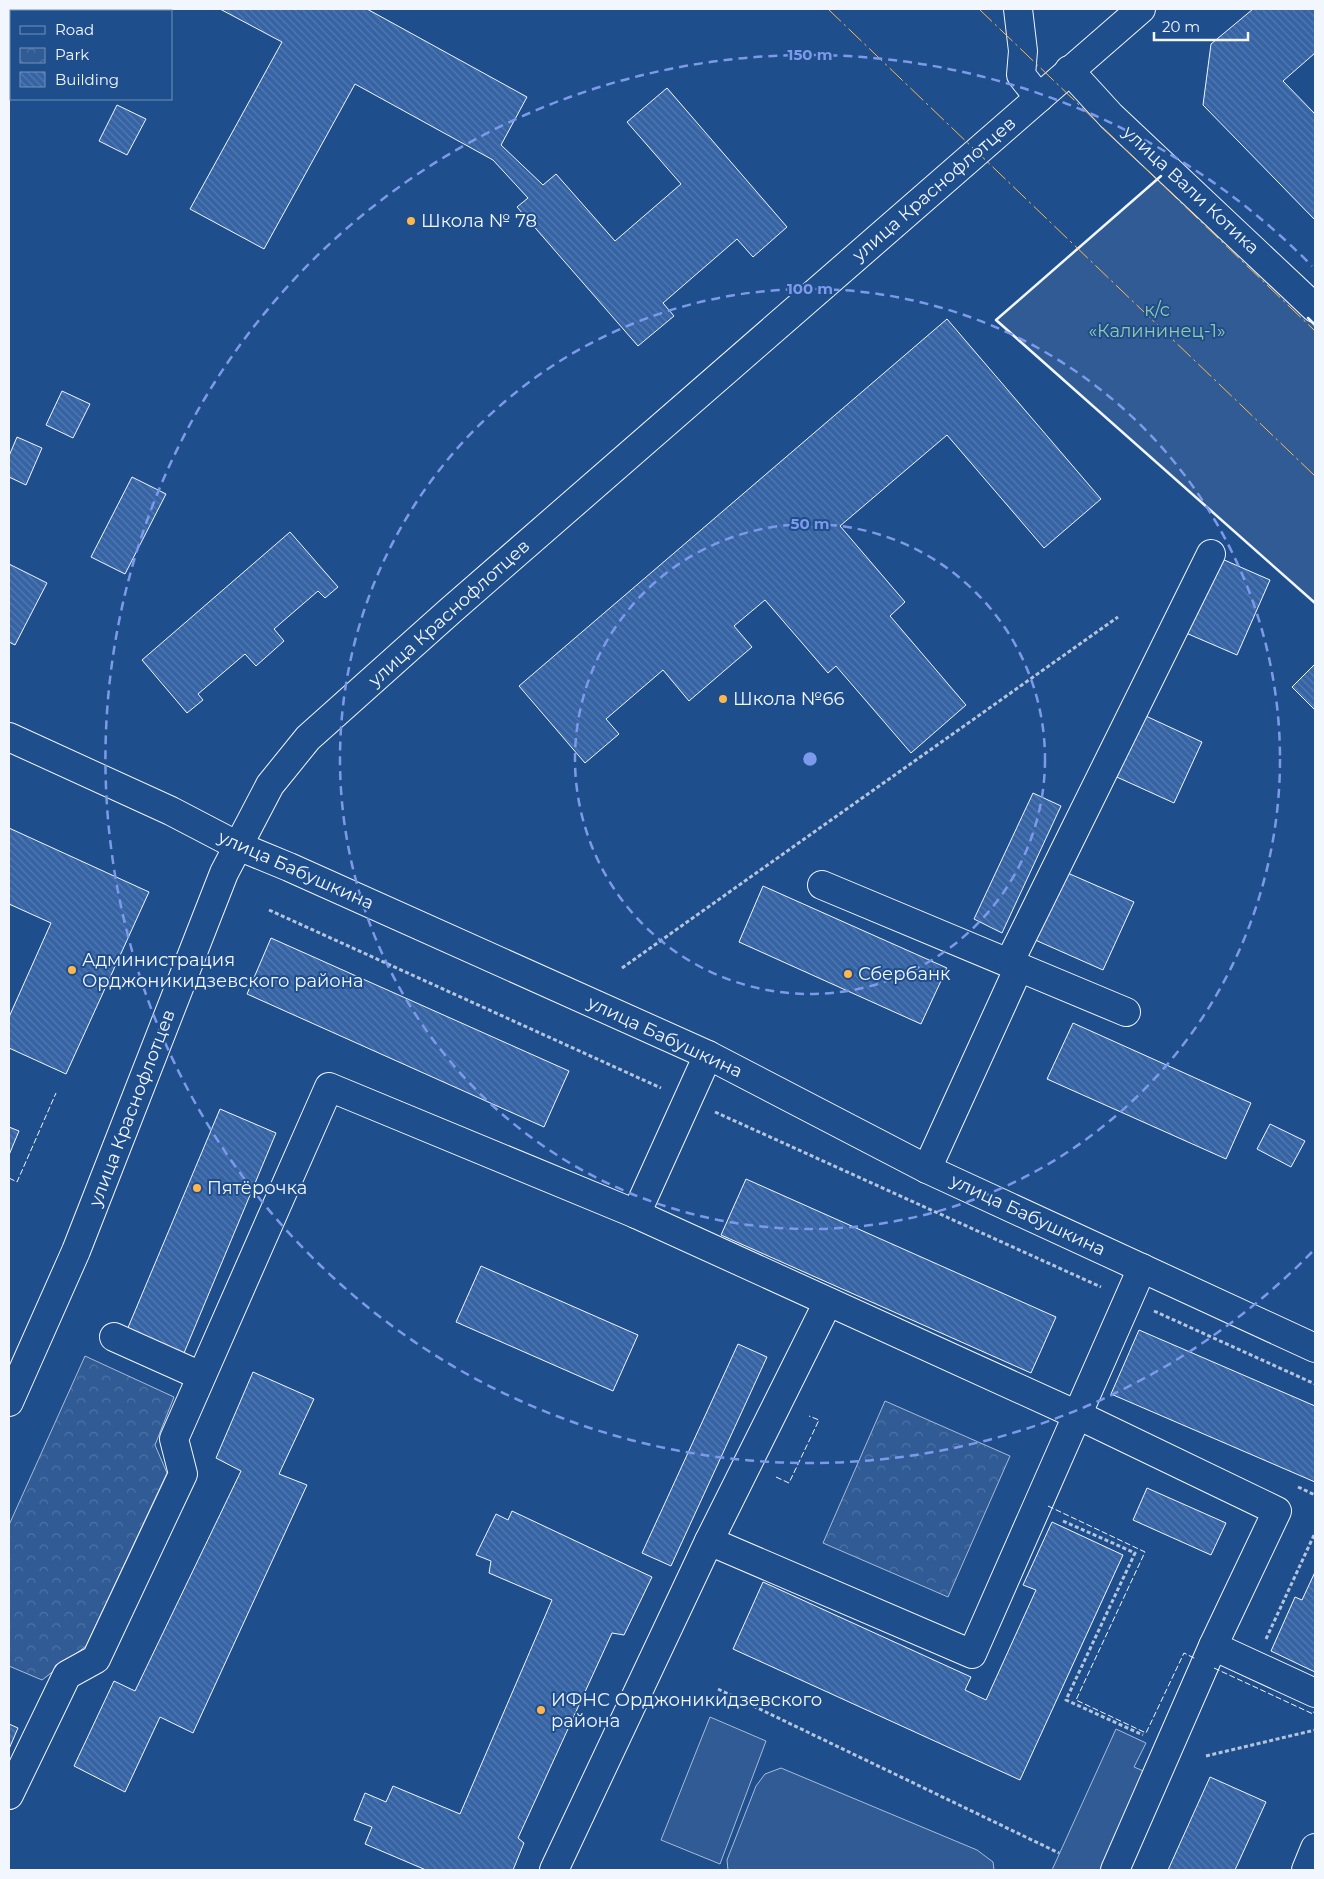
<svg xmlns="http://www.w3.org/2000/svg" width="1324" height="1879" viewBox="0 0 1324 1879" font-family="Montserrat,sans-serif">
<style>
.park{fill:url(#park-crowns);stroke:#a8bbd7}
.built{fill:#305b95;stroke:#a8bbd7}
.building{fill:url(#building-back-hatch);stroke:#f2f6ff}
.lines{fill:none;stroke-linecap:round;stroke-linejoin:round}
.minor-casing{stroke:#f2f6ff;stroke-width:30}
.major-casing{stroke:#f2f6ff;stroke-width:30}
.path{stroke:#b3c4dc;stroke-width:3;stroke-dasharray:4 2.5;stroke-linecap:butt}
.minor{stroke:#1f4e8c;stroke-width:28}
.major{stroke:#1f4e8c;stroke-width:28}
.fence{stroke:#f2f6ff;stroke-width:1;stroke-dasharray:6 2.5;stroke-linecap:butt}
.wall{stroke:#f2f6ff;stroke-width:2.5}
.power{stroke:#ffb74d;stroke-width:1;stroke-dasharray:18 4 2.5 4;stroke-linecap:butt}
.ring{fill:none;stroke:#7d9aea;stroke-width:2.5;stroke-dasharray:9 6}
.poi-dot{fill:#ffb74d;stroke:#1f4e8c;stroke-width:2}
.labels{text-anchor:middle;stroke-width:4;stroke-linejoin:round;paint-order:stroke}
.street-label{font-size:18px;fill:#f2f6ff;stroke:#1f4e8c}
.poi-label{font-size:18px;fill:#f2f6ff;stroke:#1f4e8c;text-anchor:start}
.park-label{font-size:18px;fill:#97c8a6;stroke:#1f4e8c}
.centre{fill:#7d9aea;stroke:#1f4e8c;stroke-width:2.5}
.ring-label{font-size:15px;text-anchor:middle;font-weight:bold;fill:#7d9aea;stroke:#1f4e8c;stroke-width:4;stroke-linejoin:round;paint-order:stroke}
</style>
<defs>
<pattern id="park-crowns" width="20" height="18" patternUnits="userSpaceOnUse" patternTransform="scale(1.25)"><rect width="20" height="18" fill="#305b95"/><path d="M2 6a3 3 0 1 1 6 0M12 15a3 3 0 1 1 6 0" fill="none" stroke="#4e73a5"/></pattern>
<pattern id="building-back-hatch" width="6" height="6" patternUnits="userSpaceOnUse" patternTransform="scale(1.25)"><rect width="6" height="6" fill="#3563a3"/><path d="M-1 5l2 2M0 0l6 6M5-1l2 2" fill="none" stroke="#537ab1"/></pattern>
</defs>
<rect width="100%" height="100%" fill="#1f4e8c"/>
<g class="park">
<path d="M85 1356 174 1397 155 1445 167 1473 86 1646 42 1680 9 1666V1525Z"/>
<path d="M885 1401 1010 1456 948 1597 823 1543Z"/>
</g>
<g class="built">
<path d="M1161 176 1315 325V603L996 320Z"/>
<path d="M710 1717 766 1741 720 1864 661 1840Z"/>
<path d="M1116 1729 1146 1743 1134 1767 1148 1773 1102 1870H1052Z"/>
<path d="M781 1768 977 1850 993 1862 994 1870H728L727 1860 756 1786 765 1774Z"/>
</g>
<g class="building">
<path d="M220 9H367L527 97 501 145 543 185 556 174 615 241 681 184 627 122 667 88 787 227 753 257 737 239 663 303 674 316 638 346 517 207 528 198 493 160 355 84 264 249 190 209 282 42Z"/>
<path d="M1253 9H1315V53L1283 81 1315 114V220L1203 105 1211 44Z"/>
<path d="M117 105 146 119 127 155 99 141Z"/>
<path d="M947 319 1101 499 1044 548 947 435 840 526 905 602 890 616 966 705 911 753 836 666 828 673 765 600 734 626 752 647 689 701 663 670 606 719 619 734 585 763 519 686Z"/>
<path d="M62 391 90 404 73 438 46 425Z"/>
<path d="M17 437 42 448 26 485 9 477V456Z"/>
<path d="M132 477 166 494 125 574 91 557Z"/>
<path d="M290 532 338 587 325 598 318 591 274 629 284 641 256 666 245 654 198 694 203 700 187 713 142 660Z"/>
<path d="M1206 552 1270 580 1237 655 1172 627Z"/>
<path d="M9 564 47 583 15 645 9 642Z"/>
<path d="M1315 664V710L1292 687Z"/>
<path d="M1135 711 1202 742 1174 803 1108 773Z"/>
<path d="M1033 793 1061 806 1002 933 974 919Z"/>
<path d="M9 828 149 892 66 1074 9 1048V1017L51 923 9 904Z"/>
<path d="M1063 871 1134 902 1103 970 1033 939Z"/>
<path d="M763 886 947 968 921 1024 739 942Z"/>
<path d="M271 938 569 1071 544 1127 247 994Z"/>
<path d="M1073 1023 1251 1103 1226 1159 1047 1079Z"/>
<path d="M220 1109 276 1133 184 1353 127 1330Z"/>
<path d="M1270 1124 1305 1141 1291 1167 1257 1149Z"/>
<path d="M9 1127 19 1131 9 1155Z"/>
<path d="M746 1179 1056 1317 1031 1373 721 1235Z"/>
<path d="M481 1266 638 1335 613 1391 456 1322Z"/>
<path d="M1139 1330 1315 1406V1482L1111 1394Z"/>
<path d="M738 1344 767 1357 671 1566 642 1553Z"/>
<path d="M253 1372 314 1399 279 1474 307 1485 193 1733 160 1717 125 1792 74 1766 114 1681 135 1691 241 1471 216 1458Z"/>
<path d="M1147 1488 1226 1523 1211 1555 1133 1520Z"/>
<path d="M512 1511 652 1577 624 1635 612 1633 518 1838 524 1843 513 1870H426L365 1844 372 1827 354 1820 365 1793 386 1802 393 1786 460 1814 552 1600 489 1573 491 1561 476 1555 496 1514 508 1520Z"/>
<path d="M1052 1522 1123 1555 1020 1780 733 1649 763 1582 971 1677 965 1690 986 1700 1036 1590 1023 1585Z"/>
<path d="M1315 1572V1672L1271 1651 1295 1597 1302 1600Z"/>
<path d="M9 1724 18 1728 9 1749Z"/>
<path d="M1210 1777 1266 1802 1235 1870H1168Z"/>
</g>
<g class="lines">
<g class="minor-casing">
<g id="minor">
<path d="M1018 9 1023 51 1021 75 1039 98"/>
<path d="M1069 70 1111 116 1315 308"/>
<path d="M9 737 171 811 238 846 289 867 708 1055 927 1169 1315 1348"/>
<path d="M822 885 1126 1012"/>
<path d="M1009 963 1211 554"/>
<path d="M927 1169 1019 967"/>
<path d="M636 1214 708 1055"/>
<path d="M114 1337 201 1376"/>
<path d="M9 1402 76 1251 224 873 270 785 308 738 450 611 1141 9"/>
<path d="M709 1541 972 1654 1142 1268"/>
<path d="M1213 1646 1315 1693"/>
<path d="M9 1795 67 1675 96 1659 183 1474 174 1439 329 1087 636 1214 1086 1419 1277 1511 1213 1646 1115 1870"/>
<path d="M554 1870 709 1541 828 1302"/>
</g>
</g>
<g class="major-casing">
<path id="major" d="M1306 1870 1315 1848"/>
</g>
<g class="path">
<path d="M269 910 661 1088"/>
<path d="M622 968 1118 617"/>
<path d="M715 1112 1101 1287"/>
<path d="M1154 1311 1315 1384"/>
<path d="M1298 1487 1315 1495"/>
<path d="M1063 1521 1135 1553 1066 1700 1143 1735"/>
<path d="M1266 1639 1315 1533"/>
<path d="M718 1689 1059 1853"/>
<path d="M1206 1756 1315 1730"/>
</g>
<use href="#minor" class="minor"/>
<use href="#major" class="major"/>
<g class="fence">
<path d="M9 1178 17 1182 56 1093"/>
<path d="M776 1477 789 1483 819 1420 809 1416"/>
<path d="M1048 1506 1145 1552 1076 1700 1146 1733 1184 1653 1196 1659"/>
<path d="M1214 1668 1313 1714 1315 1710"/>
</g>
<g class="wall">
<path d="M1161 176 996 320 1315 603"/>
<path d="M1308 318 1315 325"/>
</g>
<g class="power">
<path d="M828 9 1315 476"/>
<path d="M979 9 1315 331"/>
</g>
</g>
<g class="ring">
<circle cx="810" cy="759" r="235"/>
<circle cx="810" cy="759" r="470"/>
<path d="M1312 1252A704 704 0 1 1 1312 266"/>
</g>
<g class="poi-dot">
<circle cx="411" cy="221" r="5"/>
<circle cx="723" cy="699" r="5"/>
<circle cx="72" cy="970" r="5"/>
<circle cx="848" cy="974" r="5"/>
<circle cx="197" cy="1188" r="5"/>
<circle cx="541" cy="1710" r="5"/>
</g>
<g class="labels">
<g class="street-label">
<text transform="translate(934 189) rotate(-41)" y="6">улица Краснофлотцев</text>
<text transform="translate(1191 190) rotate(43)" y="6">улица Вали Котика</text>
<text transform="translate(449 613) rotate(-42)" y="6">улица Краснофлотцев</text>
<text transform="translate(296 870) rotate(24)" y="6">улица Бабушкина</text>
<text transform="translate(665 1037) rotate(25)" y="6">улица Бабушкина</text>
<text transform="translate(132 1108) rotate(-69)" y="6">улица Краснофлотцев</text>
<text transform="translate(1028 1215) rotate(25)" y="6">улица Бабушкина</text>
</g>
<g class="poi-label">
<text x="421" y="227">Школа № 78</text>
<text x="733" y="705">Школа №66</text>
<text x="82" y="966">Администрация<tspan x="82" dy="21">Орджоникидзевского района</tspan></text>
<text x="858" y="980">Сбербанк</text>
<text x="207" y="1194">Пятёрочка</text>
<text x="551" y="1706">ИФНС Орджоникидзевского<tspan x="551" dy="21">района</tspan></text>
</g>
<g class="park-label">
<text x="1157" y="316">к/с<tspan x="1157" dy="21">«Калининец-1»</tspan></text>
</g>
</g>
<circle cx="810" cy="759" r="8" class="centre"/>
<g class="ring-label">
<text x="810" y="60">150 m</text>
<text x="810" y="294">100 m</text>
<text x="810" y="529">50 m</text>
</g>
<rect width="1324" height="1879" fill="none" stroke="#f2f6ff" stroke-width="20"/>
<rect x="10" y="10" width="162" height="90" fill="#1f4e8c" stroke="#7391ba"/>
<rect x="20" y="26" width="25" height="8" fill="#1f4e8c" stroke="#7391ba"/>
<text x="55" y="35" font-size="15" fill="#f2f6ff">Road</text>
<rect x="20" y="48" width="25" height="15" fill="url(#park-crowns)" stroke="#7391ba"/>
<text x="55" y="60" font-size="15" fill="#f2f6ff">Park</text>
<rect x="20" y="72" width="25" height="15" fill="url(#building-back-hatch)" stroke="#7391ba"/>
<text x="55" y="85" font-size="15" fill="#f2f6ff">Building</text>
<path d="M1154 32v8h94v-8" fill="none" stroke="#f2f6ff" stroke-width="2.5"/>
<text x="1162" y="32" font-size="15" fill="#f2f6ff" stroke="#1f4e8c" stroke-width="4" paint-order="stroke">20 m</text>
</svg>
